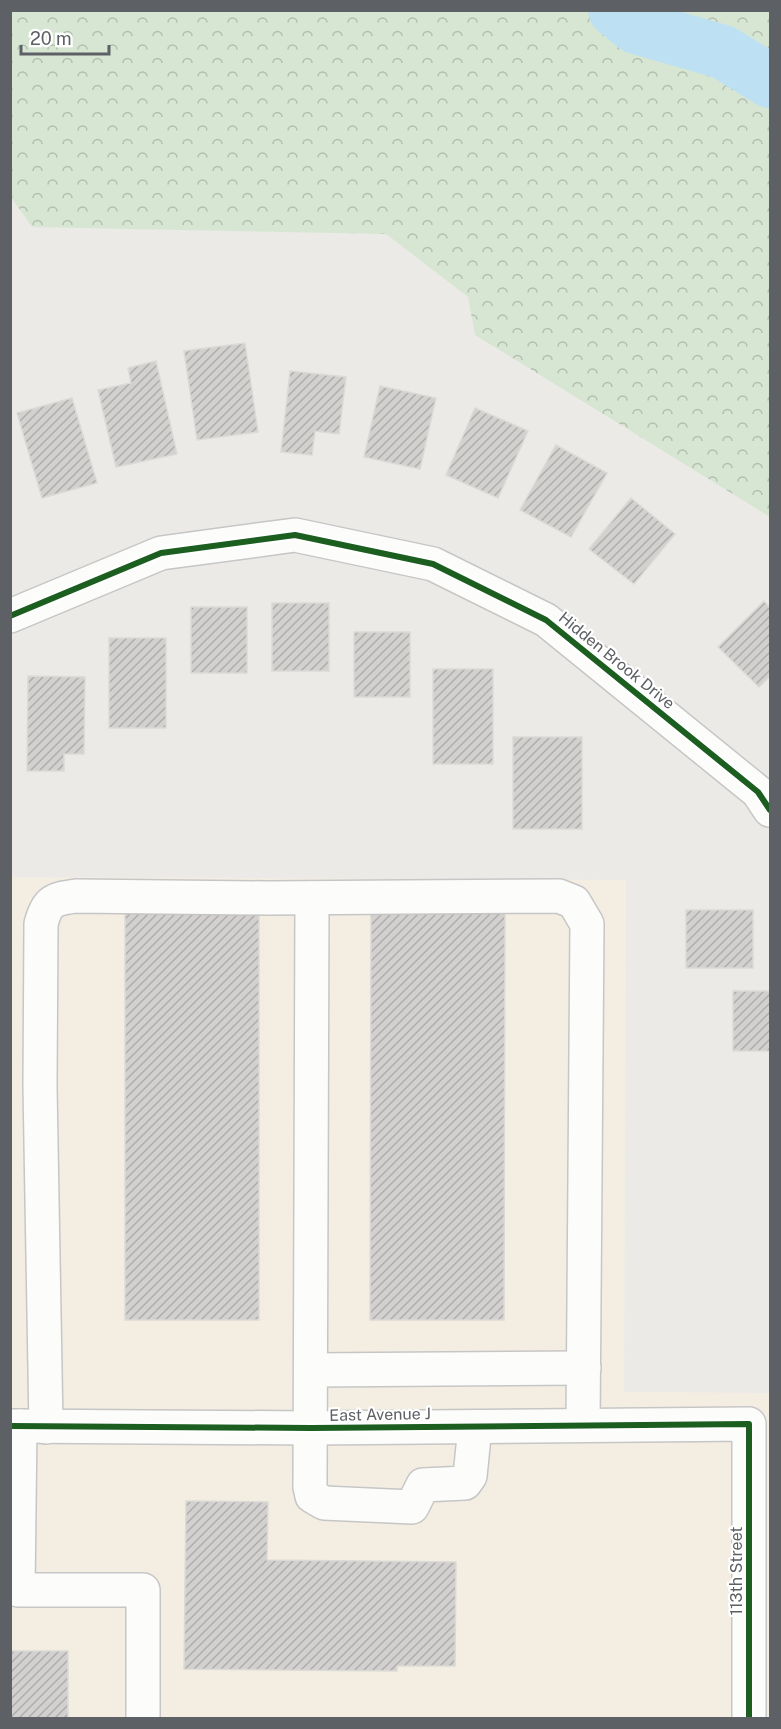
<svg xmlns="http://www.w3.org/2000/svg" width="781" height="1729" viewBox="0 0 781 1729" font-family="'Public Sans',sans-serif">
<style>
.commercial{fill:#f4eee2}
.forest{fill:url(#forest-crowns)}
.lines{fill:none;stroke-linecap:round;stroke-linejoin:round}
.river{stroke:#bee0f3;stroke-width:54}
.building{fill:url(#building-hatch);stroke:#dbdad6;stroke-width:1.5}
.minor-casing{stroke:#c6c6c7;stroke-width:36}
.minor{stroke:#fcfcfb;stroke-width:33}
.cycleway-casing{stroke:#fff;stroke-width:10}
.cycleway{stroke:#1b5e20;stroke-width:6}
.labels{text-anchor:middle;stroke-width:4.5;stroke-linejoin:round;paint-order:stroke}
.street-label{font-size:16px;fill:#5d6064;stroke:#fff}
</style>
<defs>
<pattern id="forest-crowns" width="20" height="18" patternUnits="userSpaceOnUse" patternTransform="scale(1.5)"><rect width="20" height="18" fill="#d7e6d3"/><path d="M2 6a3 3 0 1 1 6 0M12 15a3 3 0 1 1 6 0" fill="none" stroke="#b2beaf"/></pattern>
<pattern id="building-hatch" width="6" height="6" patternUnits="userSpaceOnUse" patternTransform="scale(1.5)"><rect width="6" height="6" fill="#d3d1d0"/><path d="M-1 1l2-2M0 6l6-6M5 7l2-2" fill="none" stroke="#aeadac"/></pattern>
</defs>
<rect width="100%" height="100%" fill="#eceae7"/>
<path class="commercial" d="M11 877 626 880 624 1392 770 1393V1718H11Z"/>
<path class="forest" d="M10 11H770V517L475 335 468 297 386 234 32 227 11 197Z"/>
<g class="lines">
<path class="river" d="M615 10 636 27 723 52 770 81"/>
</g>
<g class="building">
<path d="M245 343 258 432 197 440 184 351Z"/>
<path d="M156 361 177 454 116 467 98 390 131 383 128 368Z"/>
<path d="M290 371 346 377 339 434 315 431 312 455 281 452Z"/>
<path d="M380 386 436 398 420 469 364 457Z"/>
<path d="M72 398 97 483 42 498 17 413Z"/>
<path d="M475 408 528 431 498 498 446 475Z"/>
<path d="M556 445 607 473 571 537 520 510Z"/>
<path d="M631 498 675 534 634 584 589 549Z"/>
<path d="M764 601 770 608V676L759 687 718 647Z"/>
<rect x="272" y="603" width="57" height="68"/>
<rect x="191" y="607" width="56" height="66"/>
<rect x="354" y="632" width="56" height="65"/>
<rect x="109" y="638" width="57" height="90"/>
<rect x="433" y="669" width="60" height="95"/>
<path d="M28 676 85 677 84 754H64V771H27Z"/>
<rect x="513" y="737" width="69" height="92"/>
<rect x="686" y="910" width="67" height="58"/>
<path d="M371 911H505L504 1320H370Z"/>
<rect x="125" y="912" width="134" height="408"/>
<rect x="733" y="991" width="37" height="60"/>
<path d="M186 1501 268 1502 267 1560 456 1562 455 1666H397V1671L184 1669Z"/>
<rect x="10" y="1651" width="58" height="67"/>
</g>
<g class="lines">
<g class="minor-casing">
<g id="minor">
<path d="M10 616 161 553 295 535 433 564 546 620 758 792 770 810"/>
<path d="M312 898 310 1487 312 1496 324 1503 412 1507 423 1485 465 1483 470 1476 475 1427"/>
<path d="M311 1370 584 1368"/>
<path d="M10 1426 311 1428 749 1424V1718"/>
<path d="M20 1426 18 1590H143V1718"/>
<path d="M46 1427 40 1086 41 924C47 901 53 899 76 896L267 898 559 896 574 902 587 924 583 1425"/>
</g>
</g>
<use href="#minor" class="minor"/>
<g class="cycleway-casing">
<g id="cycleway">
<path d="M10 616 161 553 295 535 433 564 546 620 758 792 770 810"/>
<path d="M10 1426 311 1428 749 1424V1718"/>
</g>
</g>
<use href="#cycleway" class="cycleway"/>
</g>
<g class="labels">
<g class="street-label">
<text transform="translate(617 660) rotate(39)" y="6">Hidden Brook Drive</text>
<text transform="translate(380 1414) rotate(-1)" y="6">East Avenue J</text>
<text transform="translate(736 1571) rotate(-90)" y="6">113th Street</text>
</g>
</g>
<rect width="781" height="1729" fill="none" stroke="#5d6064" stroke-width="24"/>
<path d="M21 45v9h88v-9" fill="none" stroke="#5d6064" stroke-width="3"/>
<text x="30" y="45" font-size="18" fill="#5d6064" stroke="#ffffff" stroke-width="4.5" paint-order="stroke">20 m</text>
</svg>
